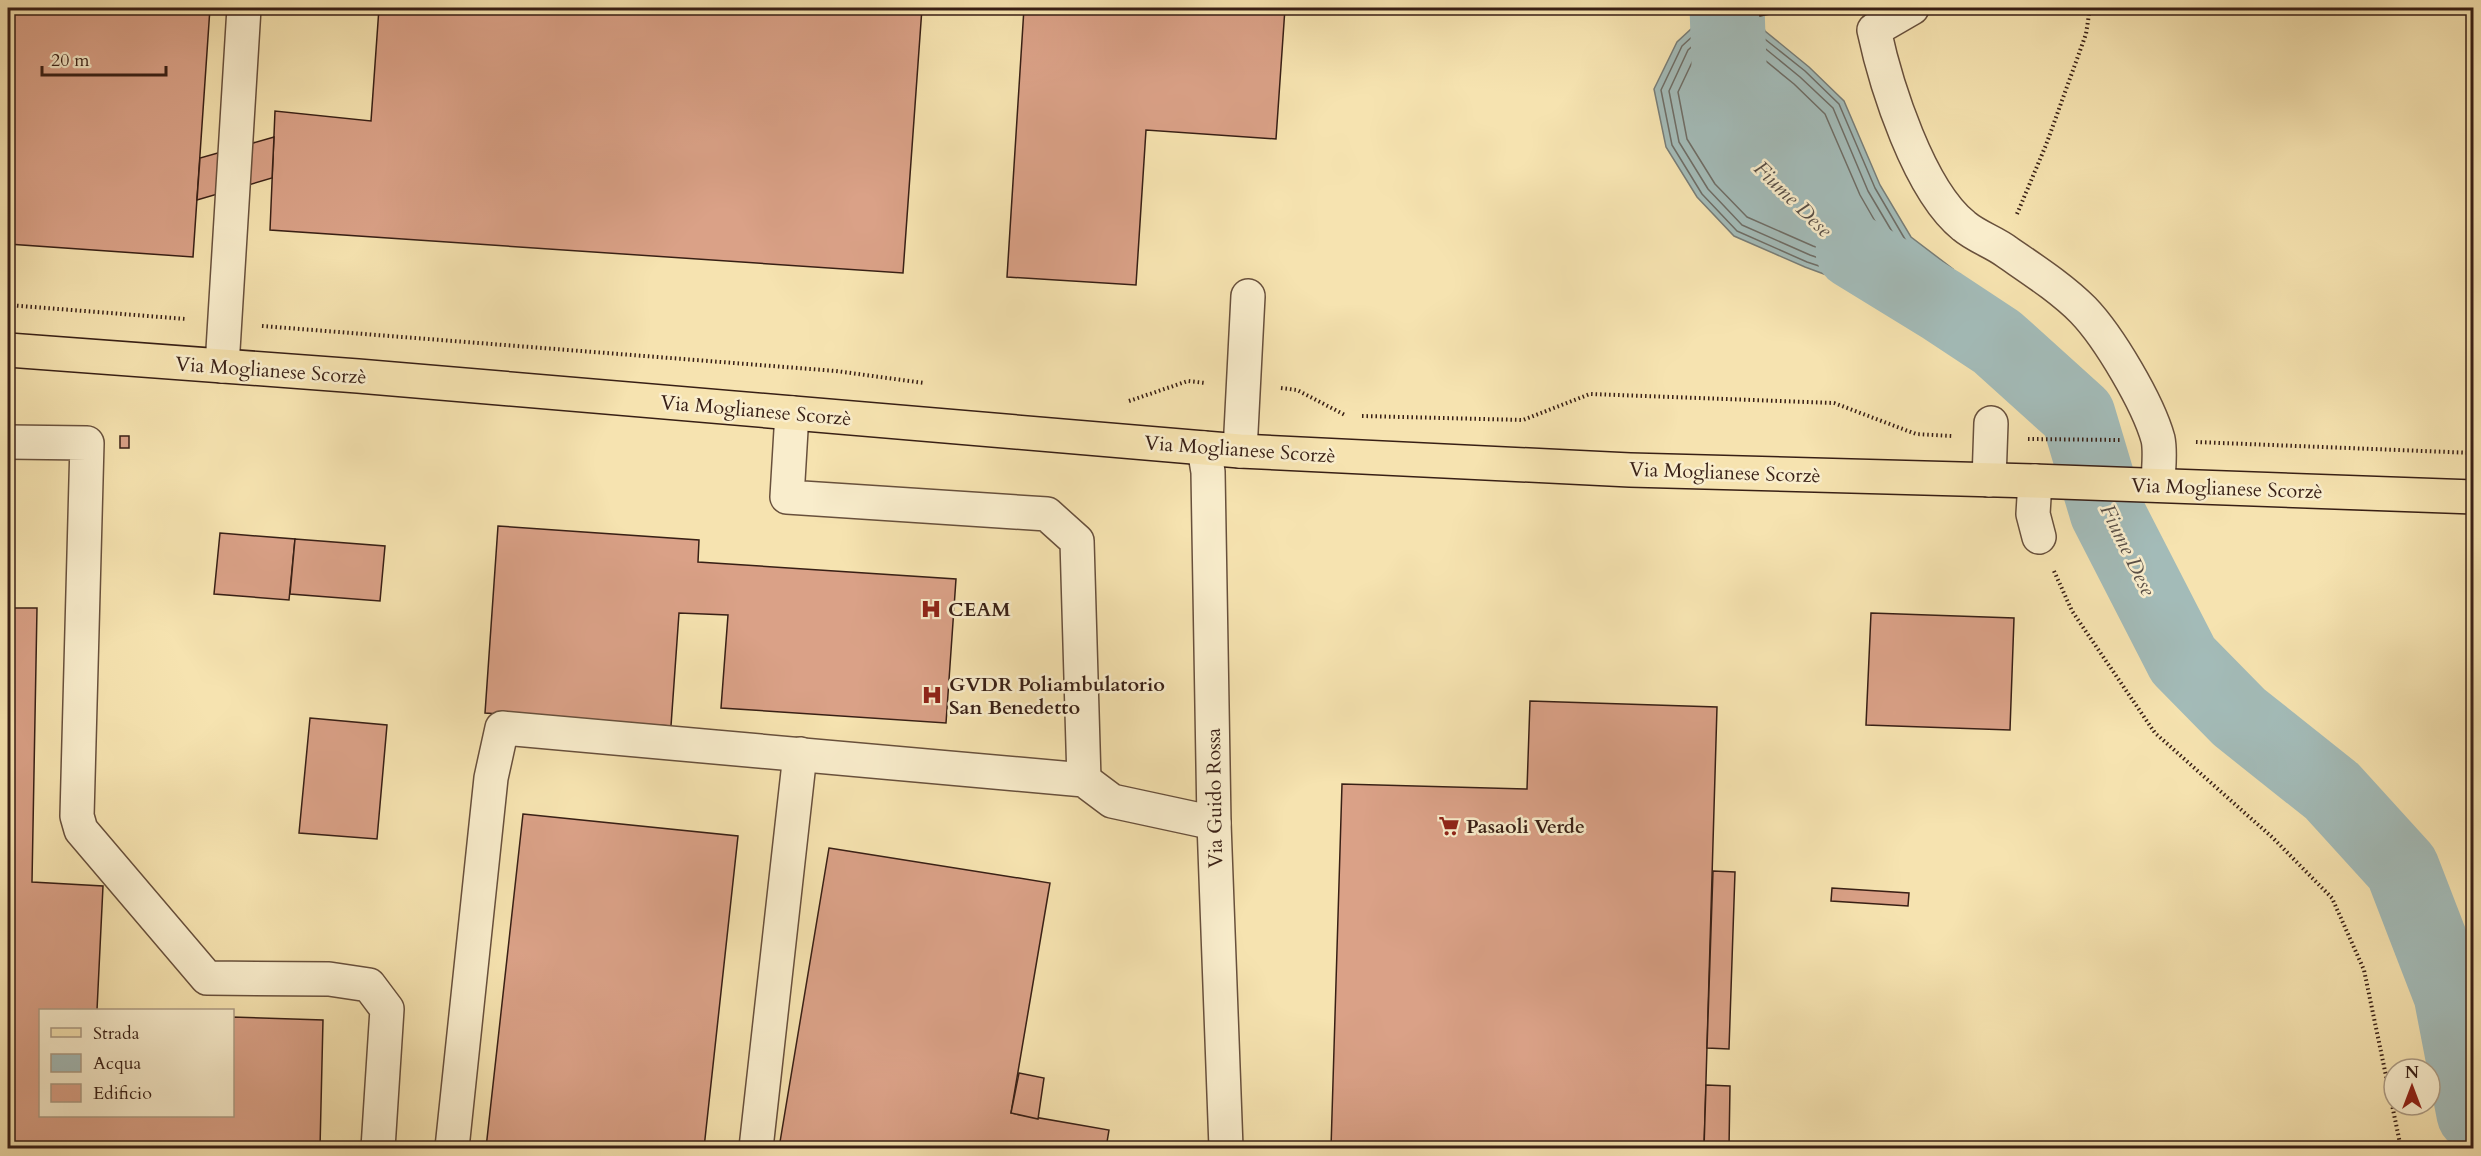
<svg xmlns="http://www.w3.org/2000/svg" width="2481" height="1156" viewBox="0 0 2481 1156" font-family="Cardo,serif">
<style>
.water{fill:#a3bbb8;stroke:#787d77;stroke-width:1.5}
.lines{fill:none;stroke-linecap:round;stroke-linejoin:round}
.shore{stroke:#6e6d66;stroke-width:1.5}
.river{stroke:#a3bbb8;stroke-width:75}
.building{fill:#daa187;stroke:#381f15;stroke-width:1.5}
.minor-casing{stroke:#68503c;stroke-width:36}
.major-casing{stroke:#381f15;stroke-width:36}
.path{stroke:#381f15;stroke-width:4;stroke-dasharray:1.5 3;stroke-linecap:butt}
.minor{stroke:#f9edcc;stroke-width:33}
.major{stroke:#f6e3b0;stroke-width:33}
.labels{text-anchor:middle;stroke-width:5;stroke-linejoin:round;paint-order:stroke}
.street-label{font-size:20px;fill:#381f15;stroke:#f9edcc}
.poi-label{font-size:20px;font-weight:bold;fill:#381f15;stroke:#f9edcc;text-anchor:start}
.water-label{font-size:21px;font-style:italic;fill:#584e46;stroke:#f9edcc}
</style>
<rect width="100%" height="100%" fill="#f6e3b0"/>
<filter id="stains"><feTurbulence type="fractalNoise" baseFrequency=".00333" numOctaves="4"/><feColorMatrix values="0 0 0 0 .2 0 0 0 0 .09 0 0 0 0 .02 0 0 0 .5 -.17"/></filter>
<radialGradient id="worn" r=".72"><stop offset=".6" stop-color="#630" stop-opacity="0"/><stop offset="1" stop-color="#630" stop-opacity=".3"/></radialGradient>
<path class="water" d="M1756 9 1765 31 1809 67 1844 101 1880 185 1911 237 1953 269 1933 325 1840 280 1805 267 1734 236 1697 197 1666 147 1654 89 1677 42 1704 17Z"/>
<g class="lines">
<g class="shore">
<path d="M1749 16 1761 36 1805 71 1839 104 1875 188 1906 241 1945 270 1930 315 1843 274 1807 262 1737 231 1702 194 1672 145 1661 90 1682 46 1707 23Z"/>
<path d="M1744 25 1756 41 1800 77 1833 108 1868 191 1900 245 1936 273 1926 304 1845 267 1810 255 1742 225 1708 189 1679 142 1669 91 1688 50 1709 31Z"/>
<path d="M1739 35 1750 48 1794 84 1825 114 1860 195 1891 249 1926 277 1921 292 1849 259 1813 246 1747 217 1715 184 1687 139 1678 92 1695 56 1713 39Z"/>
</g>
<g class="river">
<path d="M1727 8 1731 119"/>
<path d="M1853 251 1941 305 1997 342 2078 415 2107 512 2183 660 2239 717 2332 791 2402 868 2451 995 2474 1114"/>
</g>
</g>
<g class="building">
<path d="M8 8H210L193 257 8 244Z"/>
<path d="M379 8H922L903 273 270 230 275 111 371 121Z"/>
<path d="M1024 8H1285L1276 139 1146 130 1136 285 1007 277Z"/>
<path d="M1758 8H1803L1760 16Z"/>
<path d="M274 137 272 178 197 200 200 158Z"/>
<rect x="120" y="436" width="9" height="12"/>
<path d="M498 526 699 540 698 562 956 579 946 723 721 708 728 615 679 613 671 726 485 713Z"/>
<path d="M220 533 295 539 289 600 214 594Z"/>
<path d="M295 539 385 546 380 601 290 594Z"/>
<path d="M8 608H37L32 882 103 886 97 1010H40V1116H232V1017L323 1020 320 1148H8Z"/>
<path d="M1871 613 2014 618 2010 730 1866 725Z"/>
<path d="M1530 701 1717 707 1704 1148H1331L1342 784 1527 789Z"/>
<path d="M310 718 387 725 377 839 299 833Z"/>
<path d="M523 814 738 836 704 1148H486Z"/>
<path d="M829 848 1050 883 1011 1113 1109 1130 1106 1148H779Z"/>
<path d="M1713 871 1735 872 1729 1049 1707 1048Z"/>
<path d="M1832 888 1909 893 1908 906 1831 901Z"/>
<path d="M1019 1073 1044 1078 1038 1119 1011 1113Z"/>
<path d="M1706 1085 1730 1086 1729 1148H1704Z"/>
</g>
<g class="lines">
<g class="minor-casing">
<g id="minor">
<path d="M1912 8 1874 30C1886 86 1919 190 1964 226 1977 237 1994 242 2007 252 2033 270 2061 288 2083 310 2109 337 2148 403 2158 439 2161 453 2158 471 2158 485"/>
<path d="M222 366 244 8"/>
<path d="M792 413 787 497 1047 514 1077 541 1084 780"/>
<path d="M8 442 87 443 77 816 81 830 207 978 329 979 369 985 387 1009 378 1148"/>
<path d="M1204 448 1208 472 1214 823 1226 1148"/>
<path d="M1240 451 1248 296"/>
<path d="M1989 480 1991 423"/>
<path d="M2035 481 2033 514 2039 537"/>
<path d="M452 1148 491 778 502 728 1084 780 1112 801 1214 823"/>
<path d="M756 1148 800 754"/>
</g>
</g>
<g class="major-casing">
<path id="major" d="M8 350 358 376 1240 451 1630 470 2034 481 2474 497"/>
</g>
<g class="path">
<path d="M2017 214 2046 145 2086 34 2090 8"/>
<path d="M8 305 186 319"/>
<path d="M262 326 836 371 924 383"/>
<path d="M1281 388 1297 390 1345 415"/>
<path d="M1129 401 1188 381 1205 383"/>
<path d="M1362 416 1523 420 1590 394 1834 403 1916 434 1952 436"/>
<path d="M2028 439 2120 440"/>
<path d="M2196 442 2474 453"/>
<path d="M2054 571 2072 611 2155 733 2273 838 2332 898 2364 970 2401 1148"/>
</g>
<use href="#minor" class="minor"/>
<use href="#major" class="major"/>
</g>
<defs>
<g id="hospital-bare" transform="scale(1.62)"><path d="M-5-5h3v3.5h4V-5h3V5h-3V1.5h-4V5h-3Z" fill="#8f2418" stroke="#f9edcc" stroke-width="2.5" paint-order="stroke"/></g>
<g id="supermarket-bare" transform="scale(1.62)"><path d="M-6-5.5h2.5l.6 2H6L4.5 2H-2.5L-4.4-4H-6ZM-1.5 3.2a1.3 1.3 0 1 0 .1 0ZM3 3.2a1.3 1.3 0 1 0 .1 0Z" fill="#8f2418" stroke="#f9edcc" stroke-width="2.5" paint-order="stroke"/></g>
</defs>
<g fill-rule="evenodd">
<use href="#hospital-bare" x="931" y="609"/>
<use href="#hospital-bare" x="932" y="695"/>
<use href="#supermarket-bare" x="1449" y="826"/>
</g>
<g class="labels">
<g class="street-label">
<text transform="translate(271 370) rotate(4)" y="7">Via Moglianese Scorzè</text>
<text transform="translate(756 410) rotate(5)" y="7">Via Moglianese Scorzè</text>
<text transform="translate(1240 449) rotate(4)" y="7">Via Moglianese Scorzè</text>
<text transform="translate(1725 472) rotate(2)" y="7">Via Moglianese Scorzè</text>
<text transform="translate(2227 488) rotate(2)" y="7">Via Moglianese Scorzè</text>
<text transform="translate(1214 798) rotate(-91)" y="7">Via Guido Rossa</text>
</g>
<g class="poi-label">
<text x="948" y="616">CEAM</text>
<text x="949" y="691">GVDR Poliambulatorio<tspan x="949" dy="23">San Benedetto</tspan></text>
<text x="1466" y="833">Pasaoli Verde</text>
</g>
<g class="water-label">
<text transform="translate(1793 199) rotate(44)" y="7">Fiume Dese</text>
<text transform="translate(2128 550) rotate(64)" y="7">Fiume Dese</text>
</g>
</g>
<rect width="2481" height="1156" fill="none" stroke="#f6e3b0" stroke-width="30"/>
<rect x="9" y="9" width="2463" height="1138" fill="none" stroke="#381f15" stroke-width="3"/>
<rect x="15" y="15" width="2451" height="1126" fill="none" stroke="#381f15" stroke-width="1.5"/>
<rect x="39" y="1009" width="195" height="108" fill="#f9edcc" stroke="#ac9b83" stroke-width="1.5"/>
<rect x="51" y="1028" width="30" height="9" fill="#f6e3b0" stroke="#ac9b83" stroke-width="1.5"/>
<text x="93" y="1039" font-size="18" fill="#381f15">Strada</text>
<rect x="51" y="1054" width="30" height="18" fill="#a3bbb8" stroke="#ac9b83" stroke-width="1.5"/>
<text x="93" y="1069" font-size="18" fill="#381f15">Acqua</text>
<rect x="51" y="1084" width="30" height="18" fill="#daa187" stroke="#ac9b83" stroke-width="1.5"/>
<text x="93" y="1099" font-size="18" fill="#381f15">Edificio</text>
<g transform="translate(2412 1087)"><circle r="28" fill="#f9edcc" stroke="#ac9b83" stroke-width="1.5"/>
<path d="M0-4.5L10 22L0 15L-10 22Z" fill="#8f2418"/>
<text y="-9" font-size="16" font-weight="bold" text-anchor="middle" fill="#381f15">N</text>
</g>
<path d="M42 66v9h124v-9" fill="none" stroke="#381f15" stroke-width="3"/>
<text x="51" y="66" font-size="18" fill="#381f15" stroke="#f9edcc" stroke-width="4.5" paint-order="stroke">20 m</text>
<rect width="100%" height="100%" filter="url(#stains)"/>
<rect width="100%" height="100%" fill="url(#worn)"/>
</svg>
